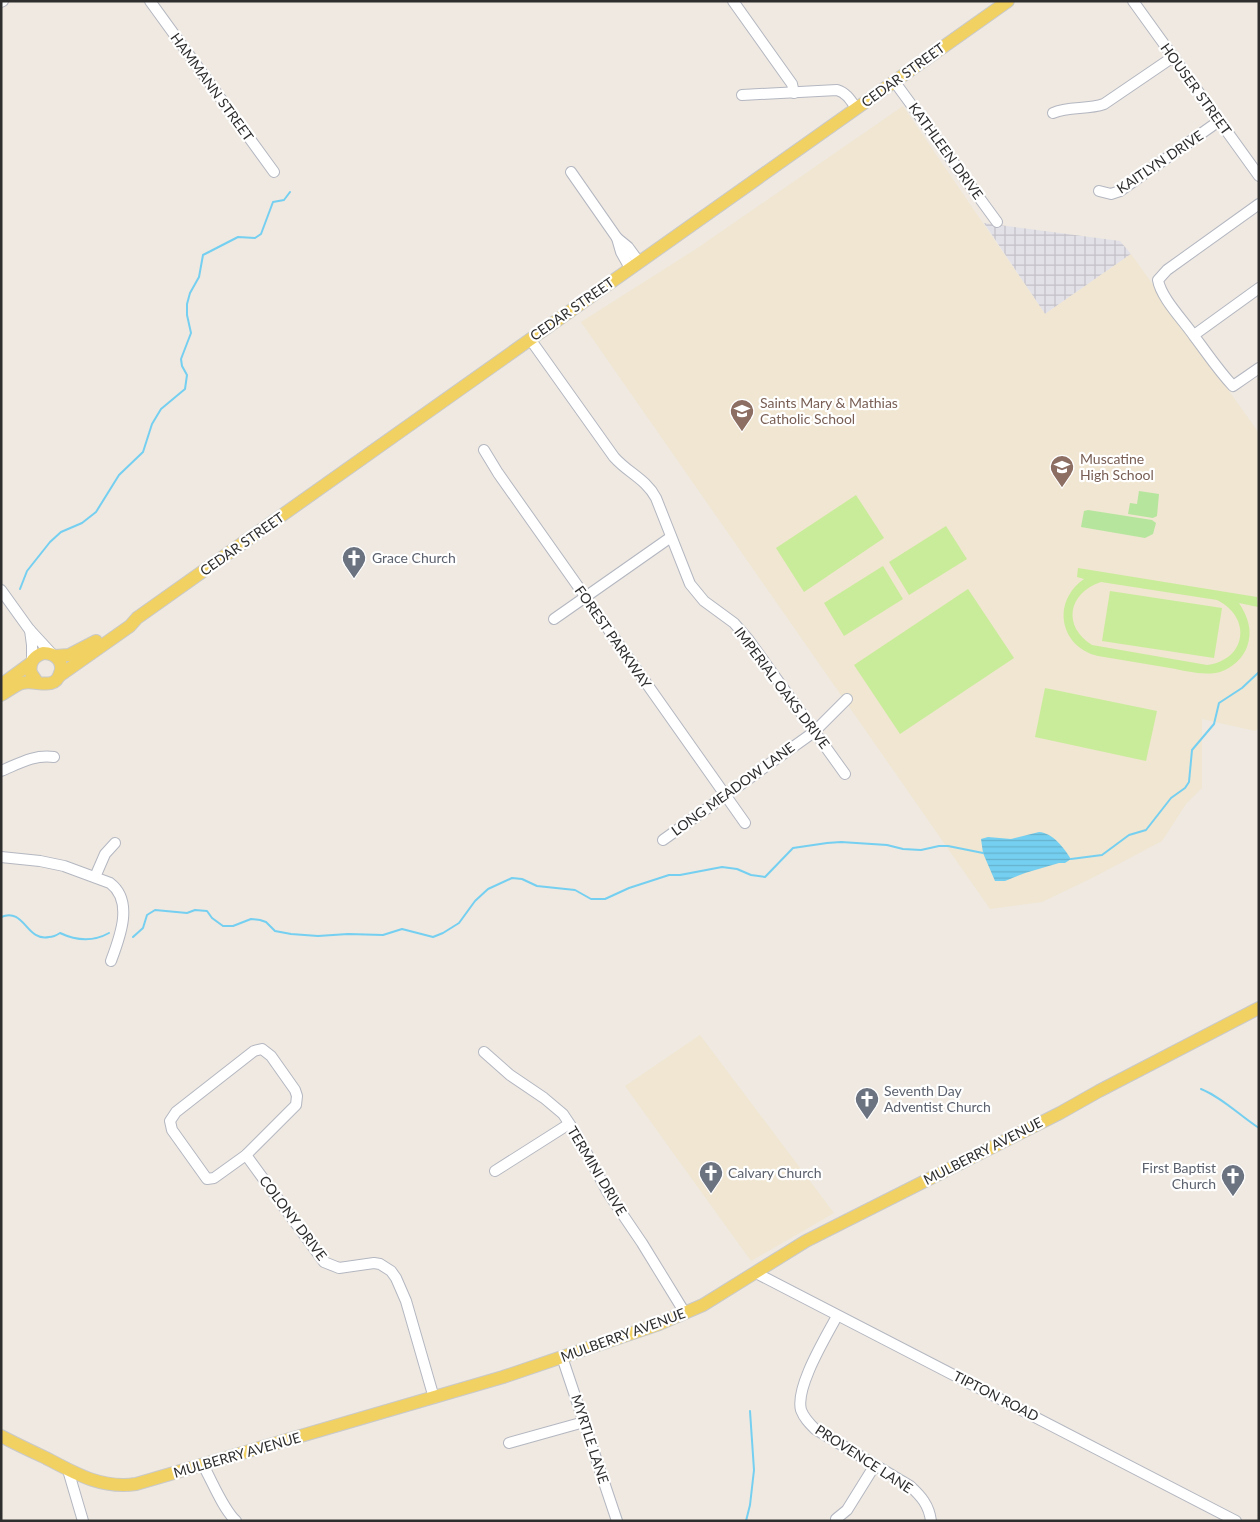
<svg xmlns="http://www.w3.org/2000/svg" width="1260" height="1522" viewBox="0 0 1260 1522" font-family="Lato,sans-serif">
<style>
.industrial{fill:url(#industrial-grid)}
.education{fill:#f0e6d1}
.grass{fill:#b6e59e}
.pitch{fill:#c9ec9a;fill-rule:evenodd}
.water{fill:url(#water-rules)}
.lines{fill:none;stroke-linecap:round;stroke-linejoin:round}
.stream{stroke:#75cff0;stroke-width:2}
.minor-casing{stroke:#b4b7c1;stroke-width:12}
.major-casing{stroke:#c9c9c9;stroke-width:14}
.minor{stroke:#fff;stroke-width:10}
.major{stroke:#f2d163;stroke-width:12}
.labels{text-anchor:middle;stroke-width:4.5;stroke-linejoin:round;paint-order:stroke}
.street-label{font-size:14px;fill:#2e2e2e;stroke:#fff}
.education-label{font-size:14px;fill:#785e54;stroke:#fff;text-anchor:start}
.worship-label{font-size:14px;fill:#5b616d;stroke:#fff;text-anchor:start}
</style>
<defs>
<pattern id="industrial-grid" width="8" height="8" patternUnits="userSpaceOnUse" patternTransform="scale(1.25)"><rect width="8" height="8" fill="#e3e1e8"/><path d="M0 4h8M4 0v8" fill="none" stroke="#c3c1c7"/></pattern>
<pattern id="water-rules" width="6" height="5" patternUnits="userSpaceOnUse" patternTransform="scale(1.25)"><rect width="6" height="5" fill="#75cff0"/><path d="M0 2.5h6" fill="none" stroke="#66b2ce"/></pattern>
</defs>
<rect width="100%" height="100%" fill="#efe9e1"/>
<path class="industrial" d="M984 223 1120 241 1131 254 1045 314Z"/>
<g class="education">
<path d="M903 106 1045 314 1131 254 1259 433V728L1255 731 1202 719V788L1186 804 1162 841 1092 878 1042 902 990 909 581 322 696 249Z"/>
<path d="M700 1035 834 1213 751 1261 625 1086Z"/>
</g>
<g class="grass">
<path d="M1139 491 1159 494 1157 516 1153 518 1128 514 1130 503 1137 504Z"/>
<path d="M1088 510 1152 520 1156 523 1153 534 1145 538 1081 527 1084 511Z"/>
</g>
<g class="pitch">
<path d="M856 495 884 538 804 592 776 548Z"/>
<path d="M946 526 967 559 909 595 889 562Z"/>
<path d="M883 566 903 599 844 636 824 603Z"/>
<path d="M1078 568 1257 597 1258 607 1239 603C1248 617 1253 631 1247 647 1243 658 1232 668 1220 672 1204 676 1186 671 1170 668 1146 664 1122 660 1098 656 1060 647 1051 602 1084 579L1077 577ZM1101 582 1217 600C1252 617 1247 660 1207 665L1092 645C1062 626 1068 593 1101 582Z"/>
<path d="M968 589 1014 658 900 734 854 665Z"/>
<path d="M1110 591 1222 608 1214 658 1102 641Z"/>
<path d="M1045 688 1157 711 1146 761 1035 737Z"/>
</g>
<path class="water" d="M1039 832C1053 833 1064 848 1071 859L1065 863H1059L1025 873 1005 881H995L983 853 981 839 988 837 1011 839Z"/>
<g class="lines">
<g class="stream">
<path d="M20 589 27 571 50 542 61 532 82 523 96 512 119 475 143 452 152 424 161 409 185 389 187 375 182 366 181 359 191 333 187 315V304L190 293 199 277 203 255 238 237 255 238 261 234 273 202 284 200 290 192"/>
<path d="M1071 859 1102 855 1129 835 1146 830 1171 798 1185 788 1189 782 1192 750 1214 724 1219 703 1242 688 1259 672"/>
<path d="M1 917C25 907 26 942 49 937 53 937 57 935 60 933 77 941 93 942 109 933"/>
<path d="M133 937 143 928 147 915 155 910 187 913 195 910 207 911 212 918 223 926H233L251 919 260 920 266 922 275 931 291 934 318 936 348 934 383 935 402 929 433 937 443 933 459 923 475 901 488 889 512 878 522 879 537 886 575 890 591 899H605L629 888 669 875H680L722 867 737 869 751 875 765 877 793 848 827 843 841 842 887 845 903 849 921 850 939 846H948L983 853"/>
<path d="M1201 1089C1223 1098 1239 1115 1259 1128"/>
<path d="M746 1521 750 1505 754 1470 750 1411"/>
</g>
<g class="minor-casing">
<g id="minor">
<path d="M150 1 274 172"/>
<path d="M733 1 792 84 794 93"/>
<path d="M1133 1 1259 176"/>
<path d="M1 2 3 1"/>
<path d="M894 81 997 222"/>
<path d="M742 95 837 90C847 93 851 101 856 108"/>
<path d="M1053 113C1069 106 1087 110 1104 104L1173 57"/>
<path d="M571 172 617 238 621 252 630 268"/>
<path d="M1099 191 1111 194 1120 191 1219 121"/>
<path d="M1259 204 1167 270 1158 280C1161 298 1184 321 1194 336 1207 353 1218 370 1233 386L1259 368"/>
<path d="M617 238 628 247 639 262"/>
<path d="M1194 335 1259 288"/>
<path d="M530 339 614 457C628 473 646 479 656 498L690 584 704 601 734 623 748 639 845 774"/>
<path d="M484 450 498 473 745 823"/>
<path d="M1 590 29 629 52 654"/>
<path d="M554 619 671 537"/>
<path d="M30 630 32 645V661"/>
<path d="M1 771C18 764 34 754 54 757"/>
<path d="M663 840 814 732 847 699"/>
<path d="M1 857 40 861 64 866 110 883C134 901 120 937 111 961"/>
<path d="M95 877 105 854 115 843"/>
<path d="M262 1049 271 1056 295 1090 297 1096 296 1105 246 1155 214 1178 207 1179 172 1130 170 1121 176 1112 254 1051Z"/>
<path d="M484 1052 510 1075 544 1098 563 1114 577 1135 608 1193 642 1243 685 1313"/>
<path d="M246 1155 324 1262 339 1268 374 1263 380 1264 391 1271 396 1278 406 1301 434 1398"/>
<path d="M495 1171 569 1124"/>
<path d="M756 1273 1236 1521"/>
<path d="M837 1316C826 1337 795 1387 801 1410 804 1418 809 1423 815 1429L910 1486C921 1496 929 1505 931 1521"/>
<path d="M562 1357 617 1521"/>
<path d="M509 1443 584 1422"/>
<path d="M203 1465C212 1481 223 1509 236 1521"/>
<path d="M68 1470 83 1521"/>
<path d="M836 1519 847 1510 875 1465"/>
</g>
</g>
<g class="major-casing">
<g id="major">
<path d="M55 656 69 655 96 641"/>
<path d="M59 676 130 626 137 618 1008 1"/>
<path d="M1 685 31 663"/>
<path d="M1 695C8 691 15 685 22 683 35 679 55 692 60 673 62 668 61 662 57 658 53 654 48 653 43 653 33 657 29 663 31 673L37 682"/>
<path d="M1 1436C16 1444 31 1451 46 1458 76 1474 102 1489 136 1484L503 1377 659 1324 703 1305 806 1241 1060 1113 1099 1091 1259 1008"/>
</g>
</g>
<use href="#minor" class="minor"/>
<use href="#major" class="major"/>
</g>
<defs>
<g id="school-pin" transform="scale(1.25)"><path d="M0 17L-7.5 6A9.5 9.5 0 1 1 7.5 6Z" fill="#8d6e63" stroke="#fff"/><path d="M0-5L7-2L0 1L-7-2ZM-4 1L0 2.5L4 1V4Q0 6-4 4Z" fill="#fff"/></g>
<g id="church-pin" transform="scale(1.25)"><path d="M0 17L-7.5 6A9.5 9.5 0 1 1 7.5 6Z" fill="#6b7280" stroke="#fff"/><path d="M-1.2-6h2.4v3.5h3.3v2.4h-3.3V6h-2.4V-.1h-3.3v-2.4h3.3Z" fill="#fff"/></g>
</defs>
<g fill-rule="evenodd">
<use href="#school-pin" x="742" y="411"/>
<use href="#school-pin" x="1062" y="467"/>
<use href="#church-pin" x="354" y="558"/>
<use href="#church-pin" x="867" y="1099"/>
<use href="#church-pin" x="711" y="1173"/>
<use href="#church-pin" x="1233" y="1176"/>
</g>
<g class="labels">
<g class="street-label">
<text transform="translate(903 75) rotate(-36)" y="5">CEDAR STREET</text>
<text transform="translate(212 87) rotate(54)" y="5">HAMMANN STREET</text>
<text transform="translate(1196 89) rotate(54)" y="5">HOUSER STREET</text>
<text transform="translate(946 151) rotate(54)" y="5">KATHLEEN DRIVE</text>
<text transform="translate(1160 162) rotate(-34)" y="5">KAITLYN DRIVE</text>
<text transform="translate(572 309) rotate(-35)" y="5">CEDAR STREET</text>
<text transform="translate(242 544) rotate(-35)" y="5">CEDAR STREET</text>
<text transform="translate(613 637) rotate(55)" y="5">FOREST PARKWAY</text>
<text transform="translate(782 688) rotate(53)" y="5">IMPERIAL OAKS DRIVE</text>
<text transform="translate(733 789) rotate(-36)" y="5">LONG MEADOW LANE</text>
<text transform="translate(983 1151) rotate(-27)" y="5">MULBERRY AVENUE</text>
<text transform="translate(597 1171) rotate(59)" y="5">TERMINI DRIVE</text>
<text transform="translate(293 1218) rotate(53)" y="5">COLONY DRIVE</text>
<text transform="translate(623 1335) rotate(-20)" y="5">MULBERRY AVENUE</text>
<text transform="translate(996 1396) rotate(27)" y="5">TIPTON ROAD</text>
<text transform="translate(590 1439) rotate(72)" y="5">MYRTLE LANE</text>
<text transform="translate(237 1455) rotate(-16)" y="5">MULBERRY AVENUE</text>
<text transform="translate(864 1459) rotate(33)" y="5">PROVENCE LANE</text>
</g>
<g class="education-label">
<text x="760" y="408">Saints Mary &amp; Mathias<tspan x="760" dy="16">Catholic School</tspan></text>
<text x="1080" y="464">Muscatine<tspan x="1080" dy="16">High School</tspan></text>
</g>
<g class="worship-label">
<text x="372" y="563">Grace Church</text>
<text x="884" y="1096">Seventh Day<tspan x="884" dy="16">Adventist Church</tspan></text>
<text x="1216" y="1173" text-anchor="end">First Baptist<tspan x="1216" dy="16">Church</tspan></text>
<text x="728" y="1178">Calvary Church</text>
</g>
</g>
<rect width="1260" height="1522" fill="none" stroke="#2e2e2e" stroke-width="5"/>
</svg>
